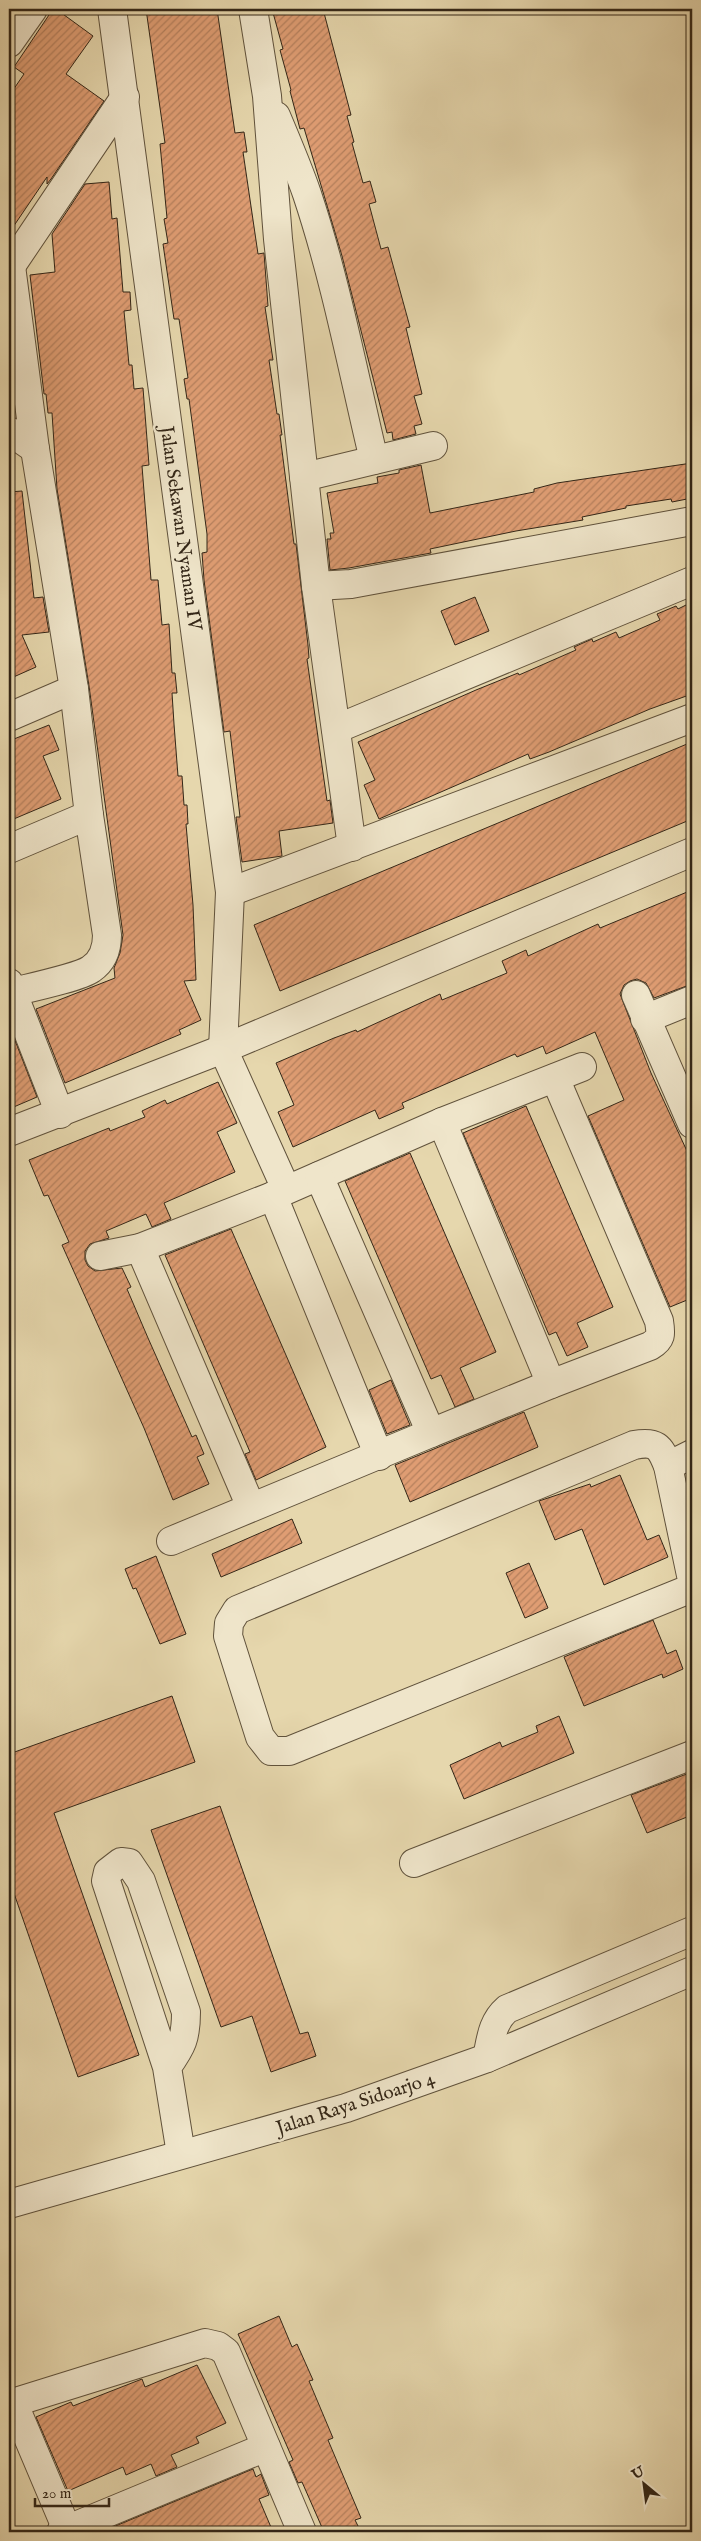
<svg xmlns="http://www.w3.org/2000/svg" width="701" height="2541" viewBox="0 0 701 2541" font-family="'IM FELL English',serif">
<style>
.building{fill:url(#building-hatch);stroke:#332617}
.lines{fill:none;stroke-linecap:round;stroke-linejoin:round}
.minor-casing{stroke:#60523c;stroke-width:30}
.minor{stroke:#efe5ca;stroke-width:28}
.labels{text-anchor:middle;stroke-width:5;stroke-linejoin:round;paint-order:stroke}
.street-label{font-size:19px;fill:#332617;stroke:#efe5ca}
</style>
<defs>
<pattern id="building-hatch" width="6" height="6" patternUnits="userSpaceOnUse" patternTransform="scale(1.25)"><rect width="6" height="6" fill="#df9d73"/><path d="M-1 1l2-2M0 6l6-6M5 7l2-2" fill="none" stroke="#b5805d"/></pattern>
</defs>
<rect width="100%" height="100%" fill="#e6d7ad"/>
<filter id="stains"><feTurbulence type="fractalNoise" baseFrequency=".004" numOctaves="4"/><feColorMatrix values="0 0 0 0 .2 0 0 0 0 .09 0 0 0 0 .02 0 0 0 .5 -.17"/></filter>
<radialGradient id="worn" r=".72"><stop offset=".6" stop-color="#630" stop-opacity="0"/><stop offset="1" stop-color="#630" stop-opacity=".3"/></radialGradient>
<g class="building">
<path d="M53 9H56L93 36 66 74 104 101 51 179 47 184V177L9 233V96L24 74 14 67Z"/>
<path d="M146 9H217L235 133 244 132 247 152H243L258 254 264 253 268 306 265 307 273 360H269L277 414H279L282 435H280L294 544H296L308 645 309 658 307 659 327 801 330 800 333 823 279 831 282 856 242 862 236 817H240L230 731 224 732 204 580 202 553 207 552V534L189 399H187L184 379 188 378 179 319H174L163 244 168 243 164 219 167 218 160 144 165 143Z"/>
<path d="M272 9H323L351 115 347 116 354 142 352 143 363 183 370 181 376 202 369 204 381 249 388 247 410 327 406 328 422 394 414 396 422 424 414 426 416 434 393 440 392 432 387 433 342 256 304 128 300 129 290 91 291 90 280 50 283 49Z"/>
<path d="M109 182 112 219 117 218 123 292H130L131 310 124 311 129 365H132L134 389 143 388 149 465 142 466 151 580H158L162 625 169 624 172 673H175L177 693H172L174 724 178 776H182L184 805H187L188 824H186L193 905 196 980 184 981 201 1020 179 1030 181 1034 65 1083 36 1009 115 978 114 968 120 953 123 935 89 686 57 489 52 413H48L46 394H44L30 275 55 272 52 234 85 184Z"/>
<path d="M692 463V498L672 502 671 499 626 506V508L582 517 583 520 516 531 430 549 431 553 349 568 330 570 327 539H331L330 533H334L327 493 378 483 377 477 399 473V470L421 465 430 513 534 492V489L557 483Z"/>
<path d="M22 491 34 598 43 597 49 632 22 635 36 667 9 679V492Z"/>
<path d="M475 597 489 631 455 645 441 611Z"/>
<path d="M692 602V694L650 709 549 752 530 759 528 754 379 819 364 785 375 780 358 742 476 690 518 673 519 675 576 650 574 647 592 639 593 642 616 632 619 638 660 620 657 614 676 606 678 609Z"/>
<path d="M49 725 59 750 43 756 61 799 9 821V741Z"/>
<path d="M687 744H692V819L280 991 254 925Z"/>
<path d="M692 890V984L654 998 646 983 637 979 630 981 624 985 620 994 651 1073 692 1162V1298L670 1307 588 1116 624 1100 595 1032 546 1054 543 1046 517 1057 515 1054 402 1103 404 1108 379 1119 375 1110 293 1147 278 1112 294 1105 276 1063 334 1038 356 1030 357 1032 440 994 442 1000 507 973 502 961 526 950 528 956 598 924 600 928Z"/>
<path d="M9 1025 37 1097 9 1109Z"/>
<path d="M218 1082 237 1123 217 1132 235 1172 164 1203 171 1219 152 1227 146 1214 106 1231 109 1238 90 1244 85 1251V1260L88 1266 95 1271 122 1268 131 1287 127 1289 148 1338 192 1437 196 1435 204 1454 197 1457 209 1484 173 1500 144 1428 62 1245 69 1242 48 1195 44 1196 29 1160 109 1128 110 1131 145 1117 142 1111 165 1100 167 1104Z"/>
<path d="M526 1106 613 1307 577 1323 588 1347 567 1356 556 1332 549 1335 463 1133Z"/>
<path d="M410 1153 496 1352 460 1368 474 1399 455 1407 441 1375 431 1379 345 1181Z"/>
<path d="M231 1229 326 1447 256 1480 245 1454 250 1452 165 1255Z"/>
<path d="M391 1380 410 1425 387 1434 369 1390Z"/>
<path d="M524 1412 538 1447 410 1502 395 1465Z"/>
<path d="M620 1475 647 1540 659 1535 668 1557 604 1585 582 1529 555 1540 539 1501 590 1484 591 1487Z"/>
<path d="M292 1519 302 1543 221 1577 212 1554Z"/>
<path d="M156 1556 186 1634 160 1644 136 1588 133 1589 125 1569Z"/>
<path d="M529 1563 548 1608 525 1618 506 1573Z"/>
<path d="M653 1620 667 1654 676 1650 683 1669 663 1678 662 1674 584 1706 564 1657Z"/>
<path d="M172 1696 195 1762 54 1813 139 2055 78 2077 9 1879V1754Z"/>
<path d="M559 1716 574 1753 464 1799 450 1765 500 1742 502 1747 538 1732 536 1726Z"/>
<path d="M692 1772V1815L647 1833 631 1795Z"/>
<path d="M220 1806 300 2034 308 2032 316 2056 271 2072 252 2016 221 2027 151 1830Z"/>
<path d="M279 2316 292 2347 297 2344 313 2380 309 2381 333 2438 328 2440 361 2518 355 2520 361 2532H324L302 2482 298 2483 289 2462 293 2460 238 2334Z"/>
<path d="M197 2365 226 2423 196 2437 199 2443 171 2455 177 2467 156 2476 151 2464 126 2475 123 2467 68 2491 36 2417 71 2402 73 2406 142 2379 145 2387Z"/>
<path d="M253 2469 256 2477 261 2474 269 2495 259 2499 273 2532H101Z"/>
</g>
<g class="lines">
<g class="minor-casing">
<g id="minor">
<path d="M112 9 230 892 223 1049 286 1189"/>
<path d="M253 9 267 96 278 239 316 586 352 847"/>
<path d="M9 43 33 9"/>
<path d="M276 116C287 142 298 168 307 194 336 281 353 372 374 460"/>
<path d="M11 266 35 449 74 689 89 815 107 935C107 949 103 961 91 969 80 977 29 988 13 992"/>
<path d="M9 269 125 97"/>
<path d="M9 431 35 449"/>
<path d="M304 477 433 446"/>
<path d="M316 586 351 584 692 521"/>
<path d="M9 717 74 689"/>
<path d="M336 729 692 581"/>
<path d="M9 849 89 815"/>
<path d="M230 892 692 718"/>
<path d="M9 983 60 1114"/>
<path d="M636 995 692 1124"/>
<path d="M645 1019 692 1000"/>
<path d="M442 1122 551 1384"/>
<path d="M9 1132 223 1049 692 852"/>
<path d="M273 1196 379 1456"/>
<path d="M140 1248 251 1507"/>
<path d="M100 1256 140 1248 273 1196 442 1122 582 1067"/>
<path d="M431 1433 551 1384 650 1346C662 1339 661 1334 659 1321L555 1078"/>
<path d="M668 1466 692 1454"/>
<path d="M171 1541 431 1433 319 1176"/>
<path d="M692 1580 668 1466C660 1446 656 1441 634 1445L237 1610 229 1623 228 1636 260 1737 271 1751H289L692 1588"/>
<path d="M414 1863 692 1755"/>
<path d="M487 2058C491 2039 492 2022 507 2009L692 1931"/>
<path d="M167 2067C182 2046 186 2038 186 2012L141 1881 129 1863 121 1862 108 1872 106 1881 167 2067 181 2154"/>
<path d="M9 2204 346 2108 487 2058 692 1971"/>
<path d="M13 2402 68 2532"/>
<path d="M9 2404 205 2343 218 2346 226 2352 302 2532"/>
<path d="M61 2532 266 2447"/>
</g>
</g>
<use href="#minor" class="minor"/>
</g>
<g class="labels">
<g class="street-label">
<text transform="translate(182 528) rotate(82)" y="7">Jalan Sekawan Nyaman IV</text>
<text transform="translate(355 2102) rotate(-18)" y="7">Jalan Raya Sidoarjo 4</text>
</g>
</g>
<rect width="701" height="2541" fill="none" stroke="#e6d7ad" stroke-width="30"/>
<rect x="10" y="10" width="681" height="2521" fill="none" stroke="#332617" stroke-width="2.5"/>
<rect x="15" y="15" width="671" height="2511" fill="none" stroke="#332617"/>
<g transform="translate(644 2484) rotate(331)" stroke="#efe5ca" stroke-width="4" paint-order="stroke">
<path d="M0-4L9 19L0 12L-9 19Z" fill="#332617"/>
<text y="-8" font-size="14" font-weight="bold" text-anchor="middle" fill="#332617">U</text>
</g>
<path d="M35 2498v8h74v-8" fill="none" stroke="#332617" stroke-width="2.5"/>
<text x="42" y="2498" font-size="15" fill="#332617" stroke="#efe5ca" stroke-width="4" paint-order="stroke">20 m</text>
<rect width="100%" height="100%" filter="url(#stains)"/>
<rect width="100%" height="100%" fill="url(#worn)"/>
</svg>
